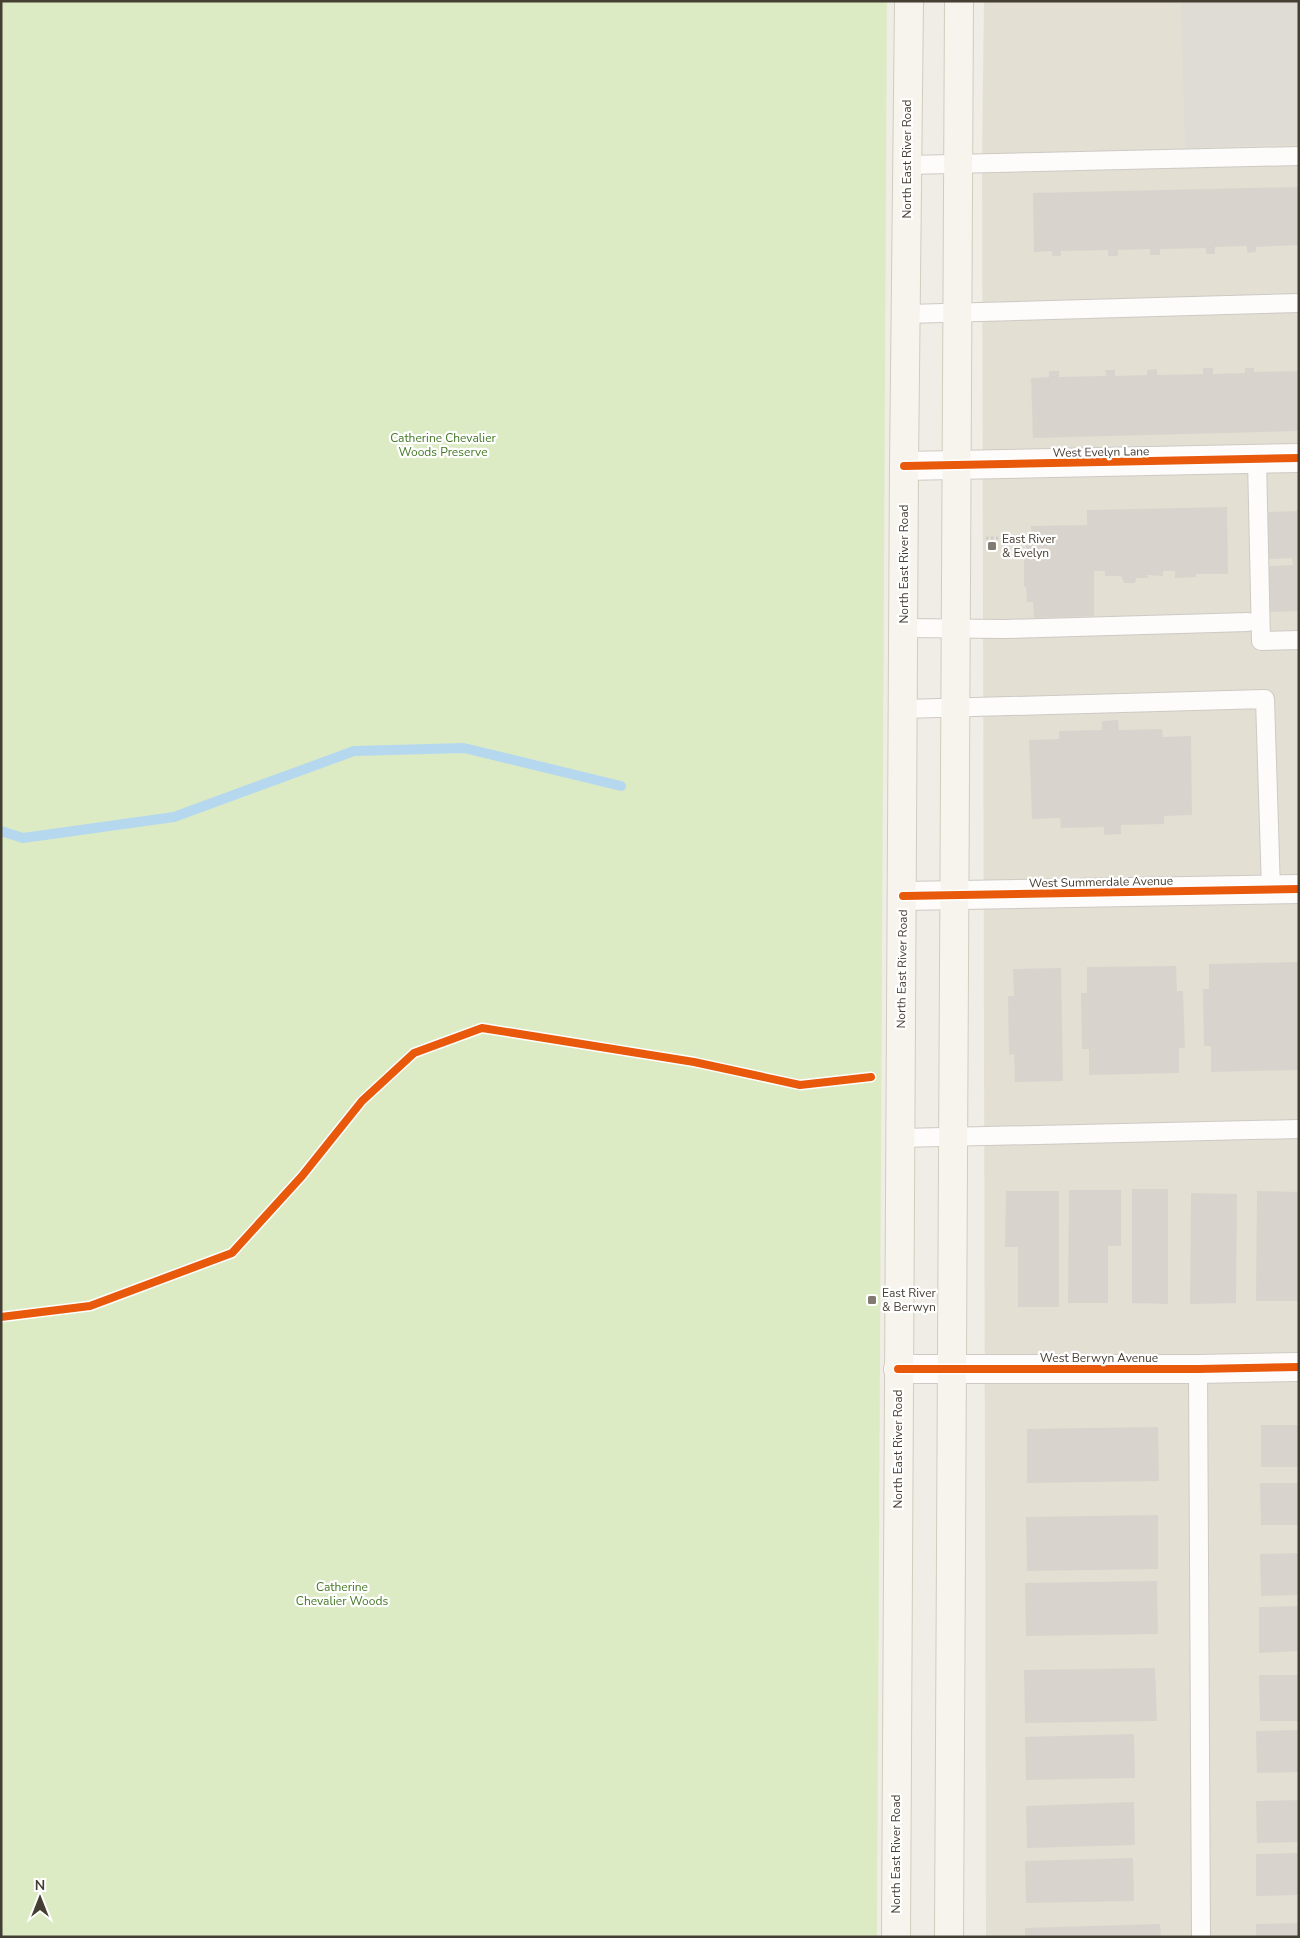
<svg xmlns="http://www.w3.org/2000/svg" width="1300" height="1938" viewBox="0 0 1300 1938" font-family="'Nunito Sans',sans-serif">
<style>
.residential{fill:#e4dfd3}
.green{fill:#ddebc5}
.parking{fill:#dfdcd6}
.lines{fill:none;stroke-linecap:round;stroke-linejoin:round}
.stream{stroke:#b5d8ef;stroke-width:10}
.building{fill:#d8d4cd}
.service-casing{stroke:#cdcac4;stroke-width:20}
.minor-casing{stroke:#cdcac4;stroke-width:30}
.secondary-casing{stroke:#d1ccbe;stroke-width:30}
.path{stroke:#d0cdc9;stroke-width:3;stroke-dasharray:2.5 2.5;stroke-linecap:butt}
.service{stroke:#fdfcfb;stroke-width:18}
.minor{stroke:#fdfcfb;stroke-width:28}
.secondary{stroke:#f6f4ed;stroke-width:28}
.cycleway-casing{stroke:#fff;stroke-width:11}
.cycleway{stroke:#e8590c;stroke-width:8}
.poi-dot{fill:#817b72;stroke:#fff;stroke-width:2}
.labels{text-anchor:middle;stroke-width:4.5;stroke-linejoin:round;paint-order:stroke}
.street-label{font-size:12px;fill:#453e33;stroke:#fff}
.park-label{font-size:12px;fill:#447825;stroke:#fff}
.poi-label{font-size:12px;fill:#453e33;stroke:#fff;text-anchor:start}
</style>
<rect width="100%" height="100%" fill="#f0ede6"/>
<path class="residential" d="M984 1H1299V1937H986L982 158Z"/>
<path class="green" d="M1 1H887L877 1937H1Z"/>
<path class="parking" d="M1181 1H1299V144L1185 148Z"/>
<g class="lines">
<path class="stream" d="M1 831 23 838 174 817 354 751 464 748 621 786"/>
</g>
<g class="building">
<path d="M1299 187V245L1256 247V252L1247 253V246L1215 247V254H1206V248L1160 249V255H1150V249L1118 250V256H1108V250L1061 251V256H1052V251L1034 252 1033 193Z"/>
<path d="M1203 368H1213V374L1245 373V368H1254V372L1299 371V431L1033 438 1031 378 1049 377V371H1059V377L1106 376 1105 370H1115V376L1147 375V370L1157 369V375L1203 374Z"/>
<path d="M1227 507 1228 574H1196V577L1175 578V571H1163V576L1147 575 1148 578H1136L1135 583H1124L1121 576H1105V571H1094V616L1034 618 1033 602H1027L1026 587H1024V560L1026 559V544H1032L1031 526 1087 525V510Z"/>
<path d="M1299 511V611L1269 612 1267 566 1293 565 1292 558 1268 559 1266 512Z"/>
<path d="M1118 720 1119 730 1162 729 1163 737 1191 736 1192 815 1164 816V824L1121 825V834L1104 835V827L1061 828 1060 818 1032 819 1029 740 1059 739V731L1102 730V721Z"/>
<path d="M1298 962 1299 1070 1211 1072V1046H1204L1203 989H1209V964Z"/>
<path d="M1176 966 1177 991H1183L1185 1048H1179V1073L1089 1075V1049H1082L1081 993H1087V967Z"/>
<path d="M1061 968 1063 1081 1015 1082 1014 1054 1009 1055 1008 996H1014L1013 969Z"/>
<path d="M1132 1189H1168V1304L1132 1303Z"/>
<path d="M1069 1190H1121V1246H1108V1303H1068Z"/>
<path d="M1006 1191H1059V1307H1018V1247H1005Z"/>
<path d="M1257 1191 1299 1192V1301H1256Z"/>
<path d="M1191 1193 1237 1194 1236 1303 1190 1304Z"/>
<rect x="1261" y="1425" width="38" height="42"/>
<path d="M1158 1427 1159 1481 1027 1483V1429Z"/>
<path d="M1260 1483H1299V1525H1261Z"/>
<path d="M1158 1515V1569L1027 1571 1026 1517Z"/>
<path d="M1299 1553V1595L1261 1596 1260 1554Z"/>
<path d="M1157 1581 1158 1634 1026 1636 1025 1583Z"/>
<path d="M1299 1606V1651L1259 1653V1607Z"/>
<path d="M1155 1668 1157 1721 1025 1723 1024 1670Z"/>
<path d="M1259 1675H1299V1721H1260Z"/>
<path d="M1299 1730V1772L1257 1773 1256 1731Z"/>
<path d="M1134 1734 1135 1778 1026 1780 1025 1737Z"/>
<path d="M1299 1800V1842L1257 1843 1256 1801Z"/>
<path d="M1134 1802 1135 1845 1027 1848 1026 1806Z"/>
<path d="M1299 1853V1895L1256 1896V1854Z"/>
<path d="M1133 1858 1134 1901 1026 1903 1025 1861Z"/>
<path d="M1299 1923V1937H1256V1924Z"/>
<path d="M1160 1924 1161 1937H1025V1928Z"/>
</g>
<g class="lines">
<g class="service-casing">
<g id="service">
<path d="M907 165 1299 156"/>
<path d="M907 314 1299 303"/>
<path d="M1257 459 1261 641 1299 640"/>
<path d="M904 628 1005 629 1248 622"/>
<path d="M904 709 1265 699 1271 890"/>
<path d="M900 1138 1299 1129"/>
<path d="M1198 1369 1201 1937"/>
</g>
</g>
<g class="minor-casing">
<g id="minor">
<path d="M904 466 1299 458"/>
<path d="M903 896 1299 889"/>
<path d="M898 1369H1198L1299 1367"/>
</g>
</g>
<g class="secondary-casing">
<g id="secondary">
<path d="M896 1937 904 466 909 1"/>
<path d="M949 1937 959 1"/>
</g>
</g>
<path class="path" d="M986 538H1006"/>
<use href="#service" class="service"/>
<use href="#minor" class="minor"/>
<use href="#secondary" class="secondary"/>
<g class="cycleway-casing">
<g id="cycleway">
<path d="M904 466 1299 458"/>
<path d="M903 896 1299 889"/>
<path d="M1 1317 90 1306 232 1253 302 1176 362 1101 414 1053 482 1028 694 1062 800 1085 871 1077"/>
<path d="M898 1369H1198L1299 1367"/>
</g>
</g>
<use href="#cycleway" class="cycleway"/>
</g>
<g class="poi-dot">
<rect x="987" y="541" width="10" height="10" rx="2.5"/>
<rect x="867" y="1295" width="10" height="10" rx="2.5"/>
</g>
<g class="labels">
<g class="street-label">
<text transform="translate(907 159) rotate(-90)" y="4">North East River Road</text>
<text transform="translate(1101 452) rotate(-1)" y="4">West Evelyn Lane</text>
<text transform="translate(904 564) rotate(-90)" y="4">North East River Road</text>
<text transform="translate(1101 882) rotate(-1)" y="4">West Summerdale Avenue</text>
<text transform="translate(902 969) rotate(-89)" y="4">North East River Road</text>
<text x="1099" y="1362">West Berwyn Avenue</text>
<text transform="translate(898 1449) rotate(-90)" y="4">North East River Road</text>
<text transform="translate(896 1854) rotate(-90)" y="4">North East River Road</text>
</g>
<g class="park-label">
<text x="443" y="442">Catherine Chevalier<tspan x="443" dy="14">Woods Preserve</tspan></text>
<text x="342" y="1591">Catherine<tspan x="342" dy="14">Chevalier Woods</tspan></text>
</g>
<g class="poi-label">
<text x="1002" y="543">East River<tspan x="1002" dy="14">&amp; Evelyn</tspan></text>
<text x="882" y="1297">East River<tspan x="882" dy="14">&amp; Berwyn</tspan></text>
</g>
</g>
<rect width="1300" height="1938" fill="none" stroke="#453e33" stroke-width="5"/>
<g transform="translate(40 1898)" stroke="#ffffff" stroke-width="4" paint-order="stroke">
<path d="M0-4L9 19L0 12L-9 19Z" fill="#453e33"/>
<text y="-8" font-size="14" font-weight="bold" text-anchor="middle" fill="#453e33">N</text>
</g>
</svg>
